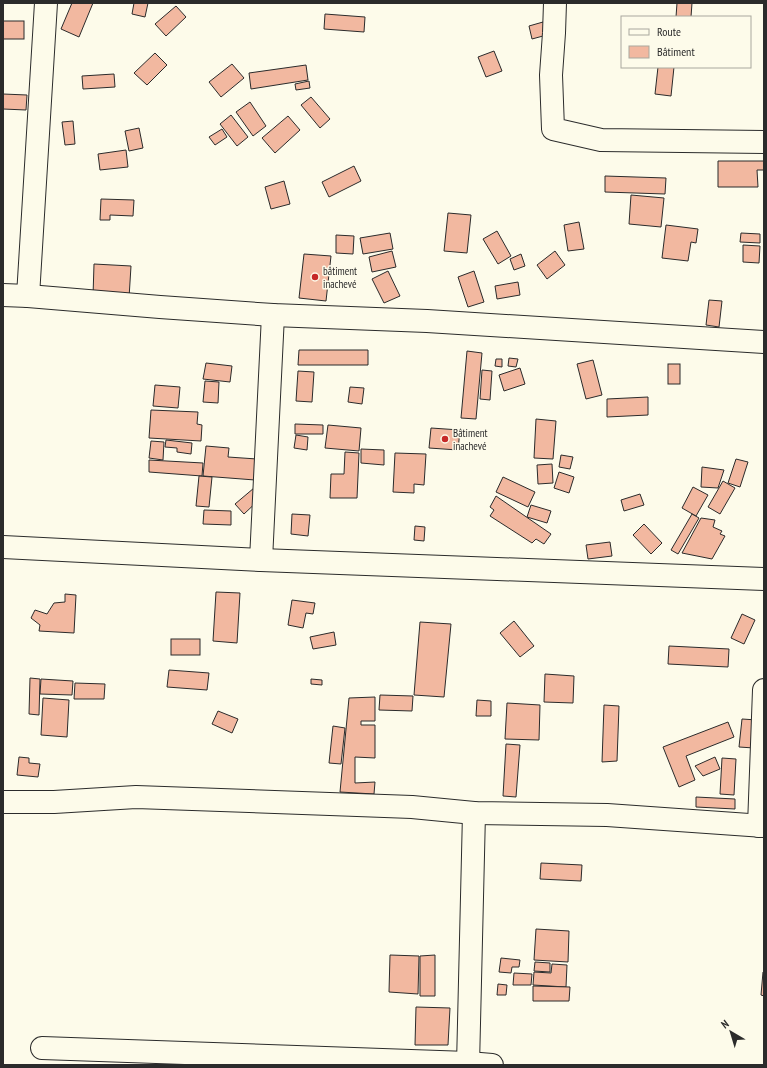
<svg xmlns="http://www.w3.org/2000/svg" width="767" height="1068" viewBox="0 0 767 1068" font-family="'PT Sans Narrow',sans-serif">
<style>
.building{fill:#f2b8a0;stroke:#2b2b2b}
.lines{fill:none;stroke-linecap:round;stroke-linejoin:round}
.minor-casing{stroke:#2b2b2b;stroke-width:24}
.minor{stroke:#fdfbea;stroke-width:22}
.poi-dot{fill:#c62828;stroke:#fdfbea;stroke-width:1.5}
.labels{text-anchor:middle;stroke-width:3;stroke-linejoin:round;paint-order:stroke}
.poi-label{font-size:11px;fill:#2b2b2b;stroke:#fdfbea;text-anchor:start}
</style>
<rect width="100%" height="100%" fill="#fdfbea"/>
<g class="building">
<path d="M72 3H93L79 37 61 29Z"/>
<path d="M134 3H148L145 17 132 14Z"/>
<path d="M677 3H692L691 17H676Z"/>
<path d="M176 6 186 17 166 36 155 24Z"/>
<path d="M325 14 365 17 364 32 324 29Z"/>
<path d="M550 20 554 33 532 39 529 26Z"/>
<rect x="3" y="21" width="21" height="18"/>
<path d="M494 51 502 71 486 77 478 57Z"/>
<path d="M155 53 167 65 147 85 134 73Z"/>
<path d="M232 64 244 78 221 97 209 82Z"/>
<path d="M306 65 308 80 251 89 249 73Z"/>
<path d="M658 67H674L671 96 655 94Z"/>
<path d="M114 74 115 87 83 89 82 76Z"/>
<path d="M309 81 310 88 296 90 295 84Z"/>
<path d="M3 94 27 95 26 110 3 109Z"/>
<path d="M311 97 330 119 320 128 301 105Z"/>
<path d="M250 102 266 126 253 136 236 112Z"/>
<path d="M231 115 248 137 237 146 220 124Z"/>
<path d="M288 116 300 130 275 153 262 138Z"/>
<path d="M73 121 75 144 65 145 62 122Z"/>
<path d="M139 128 143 148 129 151 125 131Z"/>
<path d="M222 129 227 137 215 145 209 137Z"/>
<path d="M126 150 128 167 100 170 98 154Z"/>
<path d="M718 161H764V170H757L758 187H718Z"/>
<path d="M354 166 361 181 329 197 322 182Z"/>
<path d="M605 176 666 178 665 194 605 192Z"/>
<path d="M284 181 290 204 271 209 265 187Z"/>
<path d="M631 195 664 198 661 227 629 224Z"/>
<path d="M101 199 134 200 133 216 110 215V220H100Z"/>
<path d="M448 213 471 215 467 253 444 251Z"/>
<path d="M579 222 584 249 568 251 564 225Z"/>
<path d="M666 225 698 229 696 243 691 242 688 261 662 258Z"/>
<path d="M497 231 511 256 498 264 483 239Z"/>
<path d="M390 233 393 249 363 254 360 238Z"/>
<path d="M741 233 760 234V243L740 242Z"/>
<path d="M336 235 354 236 353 254 336 253Z"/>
<path d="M743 245 760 246 759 263 743 262Z"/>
<path d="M392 251 396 267 372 272 369 257Z"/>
<path d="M555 251 565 265 547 279 537 265Z"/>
<path d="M304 254 331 256 326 301 299 298Z"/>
<path d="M521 254 525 266 514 270 510 259Z"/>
<path d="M94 264 131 266 129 298 93 296Z"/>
<path d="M388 271 400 296 384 303 372 279Z"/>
<path d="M474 271 484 302 468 307 458 277Z"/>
<path d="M518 282 520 295 497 299 495 286Z"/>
<path d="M709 300 722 301 719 327 706 325Z"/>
<path d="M299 350H368V365H298Z"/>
<path d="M467 351 482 353 476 419 461 418Z"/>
<path d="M509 358 518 359 516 367 508 366Z"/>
<path d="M496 359H502V367L495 366Z"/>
<path d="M593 360 602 395 586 399 577 364Z"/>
<path d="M206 363 232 366 230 382 203 379Z"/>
<rect x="668" y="364" width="12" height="20"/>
<path d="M520 368 525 384 504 391 499 375Z"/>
<path d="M482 370 492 371 490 400 480 399Z"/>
<path d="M298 371 314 372 312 402 296 401Z"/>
<path d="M205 381 219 382 218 403 203 402Z"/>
<path d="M155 385 180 387 178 408 153 406Z"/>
<path d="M350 387 364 388 362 404 348 402Z"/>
<path d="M648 397V415L607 417V399Z"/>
<path d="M151 410 198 412 197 424 202 425 201 441 149 438Z"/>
<path d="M536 419 556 421 553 459 534 458Z"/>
<path d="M295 424 323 425V434H295Z"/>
<path d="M328 425 361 428 359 451 325 448Z"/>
<path d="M431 428 460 430 458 450 429 448Z"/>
<path d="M296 435 308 437 307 450 294 448Z"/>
<path d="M166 440 192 443 191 454 177 452V448L165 447Z"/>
<path d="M151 441 164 442 163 460 149 458Z"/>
<path d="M206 446 229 448 228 457 257 459 255 480 203 476Z"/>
<path d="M361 449 384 450V465L361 463Z"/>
<path d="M345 452 359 453 357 498H330L331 474H344Z"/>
<path d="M395 453 426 454 424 485 414 484V493L393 492Z"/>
<path d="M561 455 573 457 570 469 559 467Z"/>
<path d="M736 459 748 462 740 487 728 483Z"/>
<path d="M149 460 203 463 202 476 149 472Z"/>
<path d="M552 464 553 483 538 484 537 465Z"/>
<path d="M702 467 724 470 718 488 701 487Z"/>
<path d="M559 472 574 477 569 493 554 488Z"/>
<path d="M199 476 212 477 209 507 196 506Z"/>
<path d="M503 477 535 492 528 507 496 492Z"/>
<path d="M723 481 735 488 720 514 708 507Z"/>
<path d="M693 487 708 495 696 516 682 508Z"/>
<path d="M254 488 262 497 244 514 235 504Z"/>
<path d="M640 494 644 505 624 511 621 500Z"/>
<path d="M496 496 551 534 544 544 536 539 532 543 490 516 494 510 490 507Z"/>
<path d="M531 505 551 511 547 523 527 517Z"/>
<path d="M204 510 231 511V525L203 524Z"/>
<path d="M292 514 310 515 308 536 291 534Z"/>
<path d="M692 514 699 518 678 554 671 550Z"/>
<path d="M701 518 715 520 713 527 722 531 720 534 725 536 712 559 682 553Z"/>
<path d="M644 524 662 543 651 554 633 535Z"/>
<path d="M415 526 425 527 424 541 414 540Z"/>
<path d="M610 542 612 556 588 559 586 545Z"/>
<path d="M216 592 240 593 237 643 213 641Z"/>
<path d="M65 594 76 595 74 633 39 631 40 625 31 618 35 610 47 614 54 603 65 602Z"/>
<path d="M292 600 315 603 313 614 306 613 303 628 288 625Z"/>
<path d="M742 614 755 620 744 644 731 638Z"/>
<path d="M514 621 534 646 520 657 500 633Z"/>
<path d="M420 622 451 624 444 697 414 695Z"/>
<path d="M334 632 336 645 313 649 310 637Z"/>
<rect x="171" y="639" width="29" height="16"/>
<path d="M669 646 729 649 728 667 668 664Z"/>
<path d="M169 670 209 673 207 690 167 687Z"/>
<path d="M545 674 574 676 573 703 544 702Z"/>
<path d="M30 678 40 679 39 715 29 714Z"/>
<path d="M41 679 73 681 72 695 40 694Z"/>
<path d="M311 679 322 680V685L311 684Z"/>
<path d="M75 683 105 684 104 699H74Z"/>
<path d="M380 695 413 696 412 711 379 710Z"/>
<path d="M375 697V721H361V725H375V758L355 757V783L375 782 374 794 340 792 349 698Z"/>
<path d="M43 698 69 700 67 737 41 735Z"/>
<path d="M477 700 491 701V716H476Z"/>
<path d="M507 703 540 705 539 740 505 739Z"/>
<path d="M604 705 619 706 617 761 602 762Z"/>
<path d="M218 711 238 719 232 733 212 724Z"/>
<path d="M742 719 757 720 754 748 739 747Z"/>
<path d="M728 722 734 737 686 756 695 780 679 787 663 747Z"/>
<path d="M333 726 345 728 341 764 329 763Z"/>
<path d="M506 744 520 745 516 797 503 796Z"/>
<path d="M19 757 29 758V763L40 764 38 777 17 775Z"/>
<path d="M715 757 720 769 703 776 695 766Z"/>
<path d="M722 758 736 759 734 795 720 794Z"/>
<path d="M696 797 735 799V809L696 807Z"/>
<path d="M541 863 582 865 581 881 540 879Z"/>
<path d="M536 929 569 931 568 962 534 960Z"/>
<path d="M390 955 419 956 418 994 389 992Z"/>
<path d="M435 955V996H420V956Z"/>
<path d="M501 958 520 960 519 967H512L511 973 499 972Z"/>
<path d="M535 962 550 963V972L534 971Z"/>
<path d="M552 964 567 965 566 987 533 985 534 972 551 973Z"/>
<path d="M763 972H764V996L761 995Z"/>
<path d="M514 973 532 974 531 985H513Z"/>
<path d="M498 984 507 985 506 995H497Z"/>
<path d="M533 986 570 987 569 1001H533Z"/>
<path d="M416 1007 450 1008 448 1045H415Z"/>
</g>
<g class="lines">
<g class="minor-casing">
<g id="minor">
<path d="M555 3 554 33 551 75 553 129 601 140 764 142"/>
<path d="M3 295 28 296 160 307 273 315 427 321 764 342"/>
<path d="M28 296 46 3"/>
<path d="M3 547 261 560 764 579"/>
<path d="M261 560 273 315"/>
<path d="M3 802H54L136 797 412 807 474 813 607 815 764 826"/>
<path d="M759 826 764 690"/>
<path d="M42 1048 468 1063 492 1065"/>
<path d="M468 1065 474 813"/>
</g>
</g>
<use href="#minor" class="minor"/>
</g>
<g class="poi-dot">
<circle cx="315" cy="277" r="4"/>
<circle cx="445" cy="439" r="4"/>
</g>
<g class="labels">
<g class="poi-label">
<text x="323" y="275">bâtiment<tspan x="323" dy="13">inachevé</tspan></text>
<text x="453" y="437">Bâtiment<tspan x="453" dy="13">inachevé</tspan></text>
</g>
</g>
<rect width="767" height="1068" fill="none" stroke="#2b2b2b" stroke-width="8"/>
<rect x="621" y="16" width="130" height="52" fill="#fdfbea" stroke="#a9a89e"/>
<rect x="629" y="29" width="20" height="6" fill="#fdfbea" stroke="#a9a89e"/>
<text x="657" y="36" font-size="12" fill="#2b2b2b">Route</text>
<rect x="629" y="46" width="20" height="12" fill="#f2b8a0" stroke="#a9a89e"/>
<text x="657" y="56" font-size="12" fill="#2b2b2b">Bâtiment</text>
<g transform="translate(731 1032) rotate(322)" stroke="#fdfbea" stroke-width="3" paint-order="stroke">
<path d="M0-3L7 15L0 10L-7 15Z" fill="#2b2b2b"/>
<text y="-6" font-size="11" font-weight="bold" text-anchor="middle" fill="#2b2b2b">N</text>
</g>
</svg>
